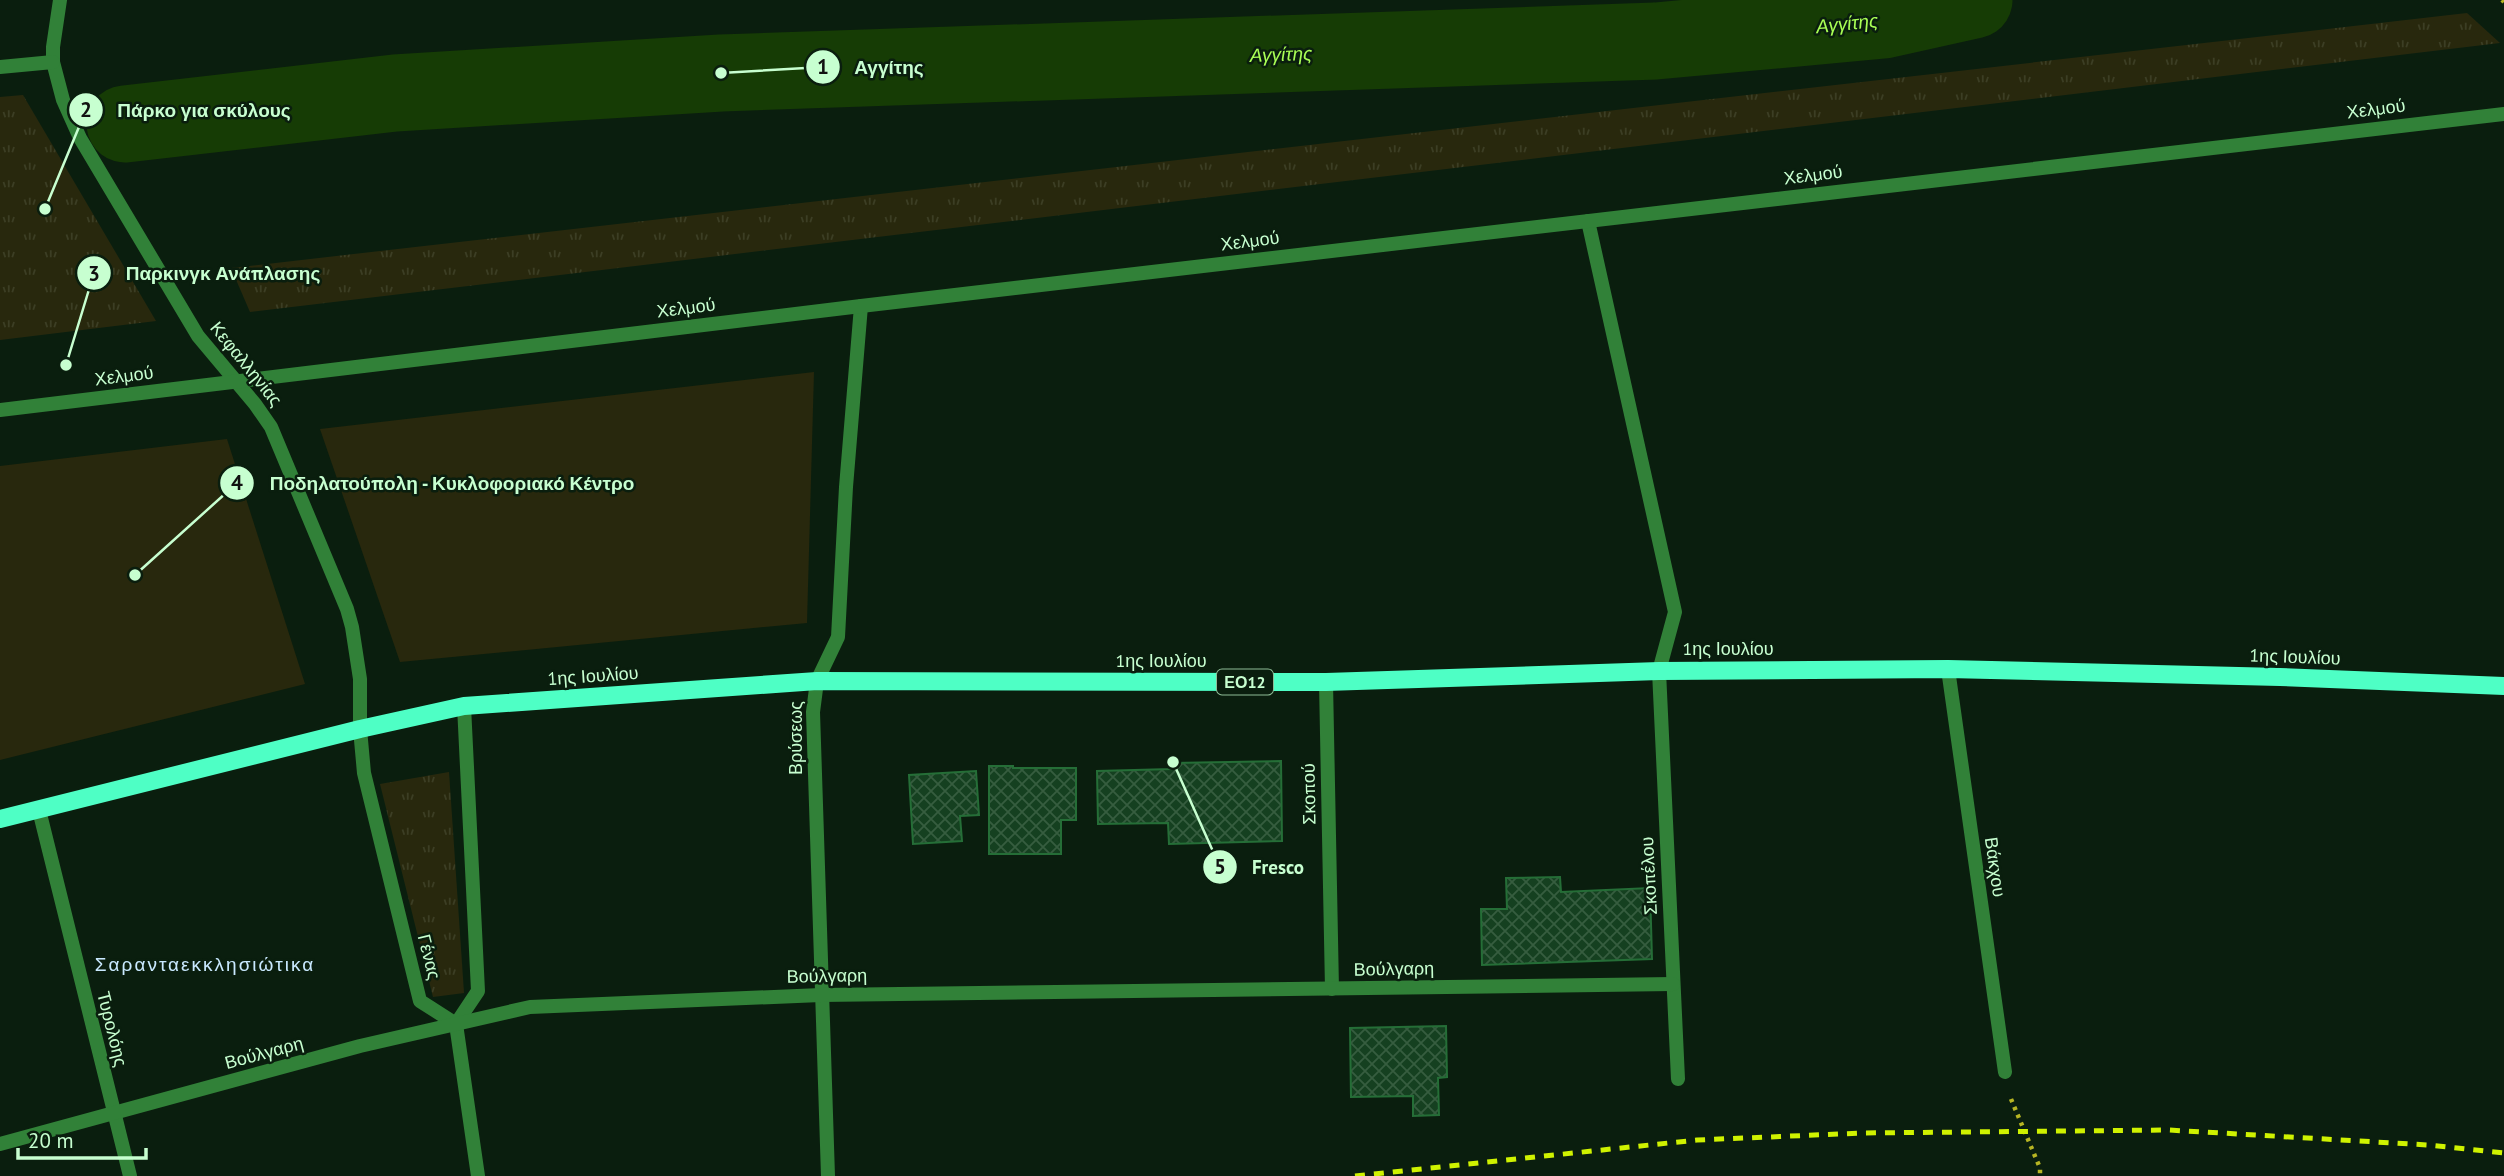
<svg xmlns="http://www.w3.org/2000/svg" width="2504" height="1176" viewBox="0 0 2504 1176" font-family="'PT Sans',sans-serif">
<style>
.green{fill:#28280d}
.park{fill:url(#park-tufts)}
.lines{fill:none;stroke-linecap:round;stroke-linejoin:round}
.river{stroke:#163c05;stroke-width:77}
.building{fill:url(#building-cross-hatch);stroke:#256e37;stroke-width:2}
.path{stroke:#b7b523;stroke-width:4.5;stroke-dasharray:3.5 5;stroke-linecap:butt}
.lane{stroke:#318138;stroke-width:14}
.street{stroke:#318138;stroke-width:14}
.primary{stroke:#4effc5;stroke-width:18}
.rail{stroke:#cff200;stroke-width:5;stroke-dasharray:10 9;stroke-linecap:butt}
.labels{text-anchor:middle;stroke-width:5;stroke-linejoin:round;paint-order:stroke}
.shield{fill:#0a1e0e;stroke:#8ebc96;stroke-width:2}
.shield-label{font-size:16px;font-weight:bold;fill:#c7ffd0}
.street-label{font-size:18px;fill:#c7ffd0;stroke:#0a1e0e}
.water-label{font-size:19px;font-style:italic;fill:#a9ff55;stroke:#0a1e0e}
.neighbourhood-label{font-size:19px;letter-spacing:2px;fill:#c9e9ff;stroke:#0a1e0e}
.leader{fill:none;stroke:#c7ffd0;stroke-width:2.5}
.callout-dot{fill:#c7ffd0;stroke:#0a1e0e;stroke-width:2.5}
.mark-label{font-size:21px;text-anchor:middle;font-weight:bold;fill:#111}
.callout-label{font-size:19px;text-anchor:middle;font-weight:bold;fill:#c7ffd0;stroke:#0a1e0e;stroke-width:5;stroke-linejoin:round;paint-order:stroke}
</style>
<defs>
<pattern id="park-tufts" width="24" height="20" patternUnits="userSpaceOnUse" patternTransform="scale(1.75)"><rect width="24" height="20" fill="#28280d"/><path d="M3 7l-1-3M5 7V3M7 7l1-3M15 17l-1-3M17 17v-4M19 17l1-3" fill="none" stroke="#3c3e24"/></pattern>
<pattern id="building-cross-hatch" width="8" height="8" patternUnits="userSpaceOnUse" patternTransform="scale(1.75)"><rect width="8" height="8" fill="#154020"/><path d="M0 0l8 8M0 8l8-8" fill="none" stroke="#365d3f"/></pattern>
</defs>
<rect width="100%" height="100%" fill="#0a1e0e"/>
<g class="green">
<path d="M814 372 807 623 400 662 320 429Z"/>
<path d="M227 439 305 684 0 760V466Z"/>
</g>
<g class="park">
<path d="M2467 13 2500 43 250 312 231 268Z"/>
<path d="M23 95 156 321 0 340V97Z"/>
<path d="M449 772 464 993 433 997 380 784Z"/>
</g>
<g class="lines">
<path class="river" d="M125 124 395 93 721 73 1656 41 1884 20 1974 0"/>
</g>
<g class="building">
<path d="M1281 761 1282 841 1169 844 1168 823 1098 824 1097 771 1172 769V763Z"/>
<path d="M989 766H1013V768H1076V820H1061V854H989Z"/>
<path d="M976 771 979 815 960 816 962 841 913 844 909 775Z"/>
<path d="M1560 877 1561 892 1650 888 1652 959 1482 965 1481 909H1507L1506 878Z"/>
<path d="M1446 1026 1447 1077 1438 1078 1439 1115 1413 1116V1096L1351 1097 1350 1028Z"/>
</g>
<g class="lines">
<g class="path">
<path d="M2502 0 2504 2"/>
<path d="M2011 1099 2040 1168V1176"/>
</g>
<g class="lane">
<path d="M1588 221 1675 612 1659 671"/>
<path d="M817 681 838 637 846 487 861 306"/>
</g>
<g class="street">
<path d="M60 0 53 47V62L63 100 80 138 198 336 255 404 271 427 347 609 352 627 360 679V729L364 773 420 1001 456 1024 478 1176"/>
<path d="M0 67 53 62"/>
<path d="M0 410 861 306 2504 114"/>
<path d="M1948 669 2005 1072"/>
<path d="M1659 671 1678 1079"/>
<path d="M817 681 813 712 828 1176"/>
<path d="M1326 682 1332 989"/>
<path d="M39 810 130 1176"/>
<path d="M456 1024 478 991 464 706"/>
<path d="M0 1144 360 1046 530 1007 821 995 1673 984"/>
</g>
<path class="primary" d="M0 819 360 729 464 706 817 681 1326 682 1659 671 1948 669 2280 677 2504 686"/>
<path class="rail" d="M1355 1176 1697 1140 1863 1133 2169 1130 2428 1145 2504 1153"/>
</g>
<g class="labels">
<rect class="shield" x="1217" y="669.5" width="56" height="25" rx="5"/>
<g class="shield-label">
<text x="1245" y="688">ΕΟ12</text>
</g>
<g class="street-label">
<text transform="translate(2376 109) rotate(-7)" y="6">Χελμού</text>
<text transform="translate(1813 175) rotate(-7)" y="6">Χελμού</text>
<text transform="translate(1250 241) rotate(-7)" y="6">Χελμού</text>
<text transform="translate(686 308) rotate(-7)" y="6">Χελμού</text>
<text transform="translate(246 364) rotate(51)" y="6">Κεφαλληνίας</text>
<text transform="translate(124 376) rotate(-7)" y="6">Χελμού</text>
<text x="1728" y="655">1ης Ιουλίου</text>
<text transform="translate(2295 657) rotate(2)" y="6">1ης Ιουλίου</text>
<text x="1161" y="667">1ης Ιουλίου</text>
<text transform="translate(593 676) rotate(-4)" y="6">1ης Ιουλίου</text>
<text transform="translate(796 738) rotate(-90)" y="6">Βρύσεως</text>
<text transform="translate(1309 794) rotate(-91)" y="6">Σκοπού</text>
<text transform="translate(1995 867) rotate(82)" y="6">Βάκχου</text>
<text transform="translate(1649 876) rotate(-93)" y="6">Σκοπέλου</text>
<text transform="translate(429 957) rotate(76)" y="6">Γένας</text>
<text transform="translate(1394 969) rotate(-1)" y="6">Βούλγαρη</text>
<text transform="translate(827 976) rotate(-1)" y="6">Βούλγαρη</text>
<text transform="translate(112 1029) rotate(76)" y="6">Τυρολόης</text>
<text transform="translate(264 1053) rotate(-15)" y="6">Βούλγαρη</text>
</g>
<g class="water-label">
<text transform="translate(1847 23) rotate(-6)" y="7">Αγγίτης</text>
<text transform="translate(1281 54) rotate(-2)" y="7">Αγγίτης</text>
</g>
<g class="neighbourhood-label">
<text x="205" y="971">Σαρανταεκκλησιώτικα</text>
</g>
</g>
<path class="leader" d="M721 73L823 67M45 209L86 110M66 365L94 273M135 575L237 483M1173 762L1220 867"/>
<g class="callout-dot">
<circle cx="721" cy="73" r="7"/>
<circle cx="45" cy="209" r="7"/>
<circle cx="66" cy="365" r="7"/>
<circle cx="135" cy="575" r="7"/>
<circle cx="1173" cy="762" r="7"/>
<circle cx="823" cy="67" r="18"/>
<circle cx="86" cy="110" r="18"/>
<circle cx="94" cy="273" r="18"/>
<circle cx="237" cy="483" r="18"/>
<circle cx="1220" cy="867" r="18"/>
</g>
<g class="mark-label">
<text x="823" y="74">1</text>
<text x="86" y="117">2</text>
<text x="94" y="281">3</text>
<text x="237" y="490">4</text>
<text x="1220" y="874">5</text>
</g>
<g class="callout-label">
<text x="889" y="74">Αγγίτης</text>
<text x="204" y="117">Πάρκο για σκύλους</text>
<text x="223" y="280">Παρκινγκ Ανάπλασης</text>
<text x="452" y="490">Ποδηλατούπολη - Κυκλοφοριακό Κέντρο</text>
<text x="1278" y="874">Fresco</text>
</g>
<path d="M18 1148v10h128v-10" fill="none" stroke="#c7ffd0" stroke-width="3.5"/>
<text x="28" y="1148" font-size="21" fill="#c7ffd0" stroke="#0a1e0e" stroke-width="5" paint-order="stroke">20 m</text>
</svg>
